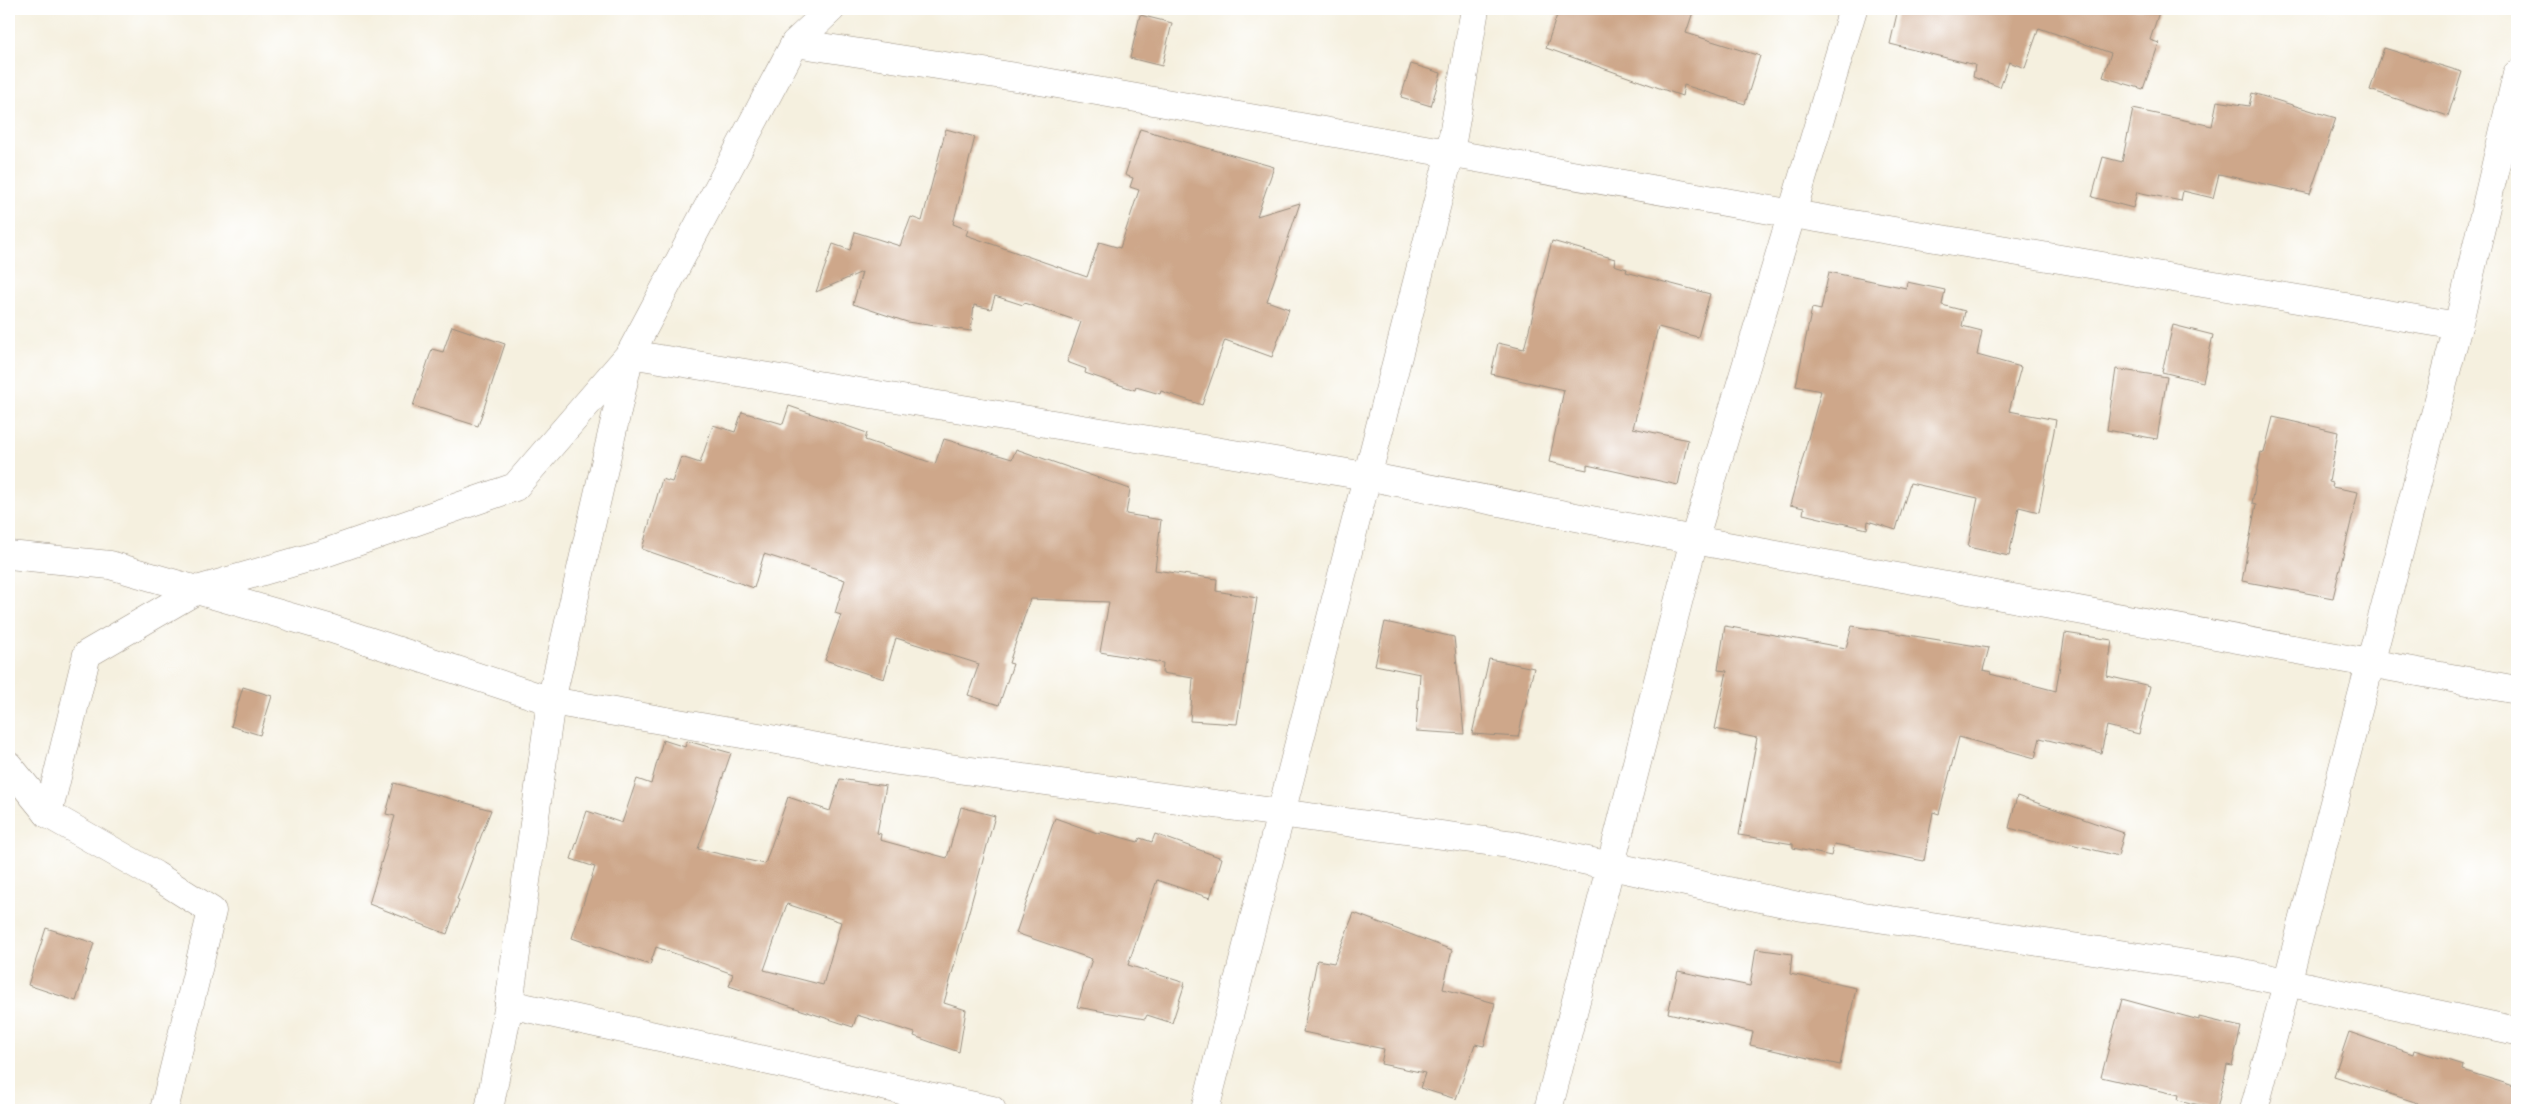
<svg xmlns="http://www.w3.org/2000/svg" width="2526" height="1119" viewBox="0 0 2526 1119" font-family="'Indie Flower',sans-serif">
<style>
.building{fill:#cea78a;fill-rule:evenodd}
.lines{fill:none;stroke-linecap:round;stroke-linejoin:round}
.street-casing{stroke:#988d7e;stroke-width:29}
.street{stroke:#fff;stroke-width:28}
</style>
<rect width="100%" height="100%" fill="#fff"/>
<filter id="ink" filterUnits="userSpaceOnUse"><feTurbulence type="fractalNoise" baseFrequency=".02" numOctaves="2"/><feDisplacementMap in="SourceGraphic" scale="10" xChannelSelector="R" yChannelSelector="G"/><feConvolveMatrix kernelMatrix="1 2 1 2 8 2 1 2 1" color-interpolation-filters="sRGB"/></filter>
<filter id="wash" filterUnits="userSpaceOnUse"><feTurbulence type="fractalNoise" baseFrequency=".0096" numOctaves="4" result="noise"/><feDisplacementMap in="SourceGraphic" scale="20" xChannelSelector="R" yChannelSelector="G"/><feGaussianBlur stdDeviation="1.12" result="paint"/><feColorMatrix in="noise" values="0 0 0 0 0 0 0 0 0 0 0 0 0 0 0 0 0 1.4 0 .05"/><feComposite in="paint" operator="in"/></filter>
<g filter="url(#wash)">
<rect width="100%" height="100%" fill="#f5f0df"/>
<g id="blocks">
<g class="building">
<path d="M1559 9H1694L1686 33 1760 56 1745 104 1684 85 1682 96 1546 48Z"/>
<path d="M1898 9H2160L2150 40 2159 43 2143 89 2103 77 2111 53 2039 28 2025 68 2009 62 2000 87 1973 77 1975 65 1890 44Z"/>
<path d="M1140 15 1172 23 1162 66 1130 58Z"/>
<path d="M2384 48 2462 72 2448 116 2370 90Z"/>
<path d="M1411 64 1441 73 1431 106 1401 97Z"/>
<path d="M2252 93 2336 118 2310 194 2219 174 2213 198 2183 191 2181 201 2137 192 2133 208 2092 197 2103 157 2122 162 2133 109 2212 126 2217 101 2249 106Z"/>
<path d="M946 129 975 137 953 224 968 230 966 235 1087 277 1099 242 1120 248 1139 190 1130 187 1133 178 1125 175 1140 129 1274 167 1257 216 1300 203 1267 301 1289 309 1272 357 1225 340 1202 405 1161 391 1160 394 1136 387 1135 390 1085 373 1086 369 1067 362 1081 322 1024 303 1023 305 995 296 991 309 974 305 971 331 907 322 853 304 862 272 816 292 833 244 850 250 855 232 900 246 911 217 922 221Z"/>
<path d="M1552 241 1615 259 1614 265 1627 269 1626 272 1710 294 1698 337 1658 327 1633 428 1688 440 1678 485 1587 465V470L1549 462 1564 390 1491 374 1498 343 1524 349Z"/>
<path d="M1829 272 1906 288 1907 282 1945 290 1942 305 1965 311 1962 326 1982 331 1977 355 2021 367 2009 411 2056 420 2039 512 2019 507 2009 556 1968 547 1978 498 1910 483 1896 530 1868 521 1867 529 1803 514 1804 508 1790 505 1821 391 1796 386 1812 308 1821 310Z"/>
<path d="M2173 325 2213 335 2203 382 2162 372Z"/>
<path d="M452 326 505 344 478 426 413 406 432 349 443 352Z"/>
<path d="M2116 369 2167 377 2157 439 2107 430Z"/>
<path d="M789 406 867 433 865 440 935 464 944 439 1012 459 1016 449 1130 489 1126 514 1161 520 1155 570 1217 579 1216 591 1257 598 1237 724 1190 721 1193 678 1162 673 1163 663 1100 652 1109 602 1030 599 1009 663 1013 664 999 705 968 695 979 664 896 638 884 679 825 660 841 615 835 613 845 580 764 554 754 588 642 549 662 479 672 482 681 457 700 463 713 425 735 432 742 412 783 424Z"/>
<path d="M2273 417 2338 432 2329 482 2333 483 2332 487 2358 492 2333 598 2242 581 2256 504 2252 503 2261 452 2264 453Z"/>
<path d="M1385 622 1454 637 1464 734 1416 731 1420 674 1375 665Z"/>
<path d="M1725 626 1846 648 1852 626 1989 648 1983 670 1991 672 1990 674 2056 691 2065 633 2112 640 2107 676 2150 686 2139 734 2107 726 2101 753 2040 738 2035 758 1959 737 1939 814 1933 812 1924 861 1834 844 1831 856 1793 848V844L1739 835 1757 738 1715 729 1727 671 1718 670Z"/>
<path d="M1489 659 1534 668 1518 737 1472 734Z"/>
<path d="M243 687 272 696 260 735 231 726Z"/>
<path d="M663 740 685 747 687 741 731 753 698 849 765 864 788 797 830 811 840 779 886 786 877 833 881 834 880 840 947 858 961 807 995 816 944 1003 966 1010 959 1052 914 1036 915 1033 857 1015 853 1027 729 986 733 974 656 947 650 965 572 938 595 867 571 859 587 811 622 823 637 779 651 784ZM787 904 841 922 823 985 764 970Z"/>
<path d="M394 783 491 810 457 899 459 900 447 934 369 904 395 816 386 814Z"/>
<path d="M2017 796 2124 833 2118 856 2009 828Z"/>
<path d="M1055 818 1100 834 1101 832 1138 842 1140 838 1152 842 1155 834 1222 858 1210 898 1157 880 1128 965 1185 983 1172 1023 1147 1015 1145 1019 1077 1007 1092 959 1016 933Z"/>
<path d="M1354 913 1452 950 1443 989 1495 1003 1484 1046 1475 1044 1456 1099 1420 1088 1425 1073 1381 1064 1384 1049 1303 1032 1317 960 1334 963Z"/>
<path d="M46 928 94 943 76 1001 28 985Z"/>
<path d="M1756 949 1792 954 1790 974 1856 988 1840 1065 1750 1045 1753 1032 1668 1013 1678 971 1750 986Z"/>
<path d="M2122 999 2199 1020V1017L2241 1027 2232 1066 2227 1065 2217 1109 2178 1100 2179 1095 2101 1077Z"/>
<path d="M2349 1032 2413 1054 2414 1050 2463 1065 2462 1070 2517 1087V1110H2416L2418 1103 2334 1076Z"/>
</g>
</g>
</g>
<g filter="url(#ink)">
<use href="#blocks" fill-opacity="0" stroke="#988d7e" stroke-width="1"/>
<g class="lines">
<g class="street-casing">
<g id="street">
<path d="M795 43 1029 79 1793 214 2458 326"/>
<path d="M9 555 110 565 332 629 551 701 898 761 1508 844 1803 907 2234 971 2517 1031"/>
<path d="M9 766 48 814 155 875 212 911 164 1110"/>
<path d="M48 814 87 654 197 590 322 554 515 487 630 354 1366 476 1694 540 2517 690"/>
<path d="M509 1004 992 1110"/>
<path d="M489 1110 509 1004 551 701 630 354 795 43 831 9"/>
<path d="M1205 1110 1450 153 1475 9"/>
<path d="M1548 1110 1694 540 1853 9"/>
<path d="M2254 1110 2458 326 2517 74"/>
</g>
</g>
<use href="#street" class="street"/>
</g>
</g>
<rect width="2526" height="1119" fill="none" stroke="#fff" stroke-width="30"/>
</svg>
